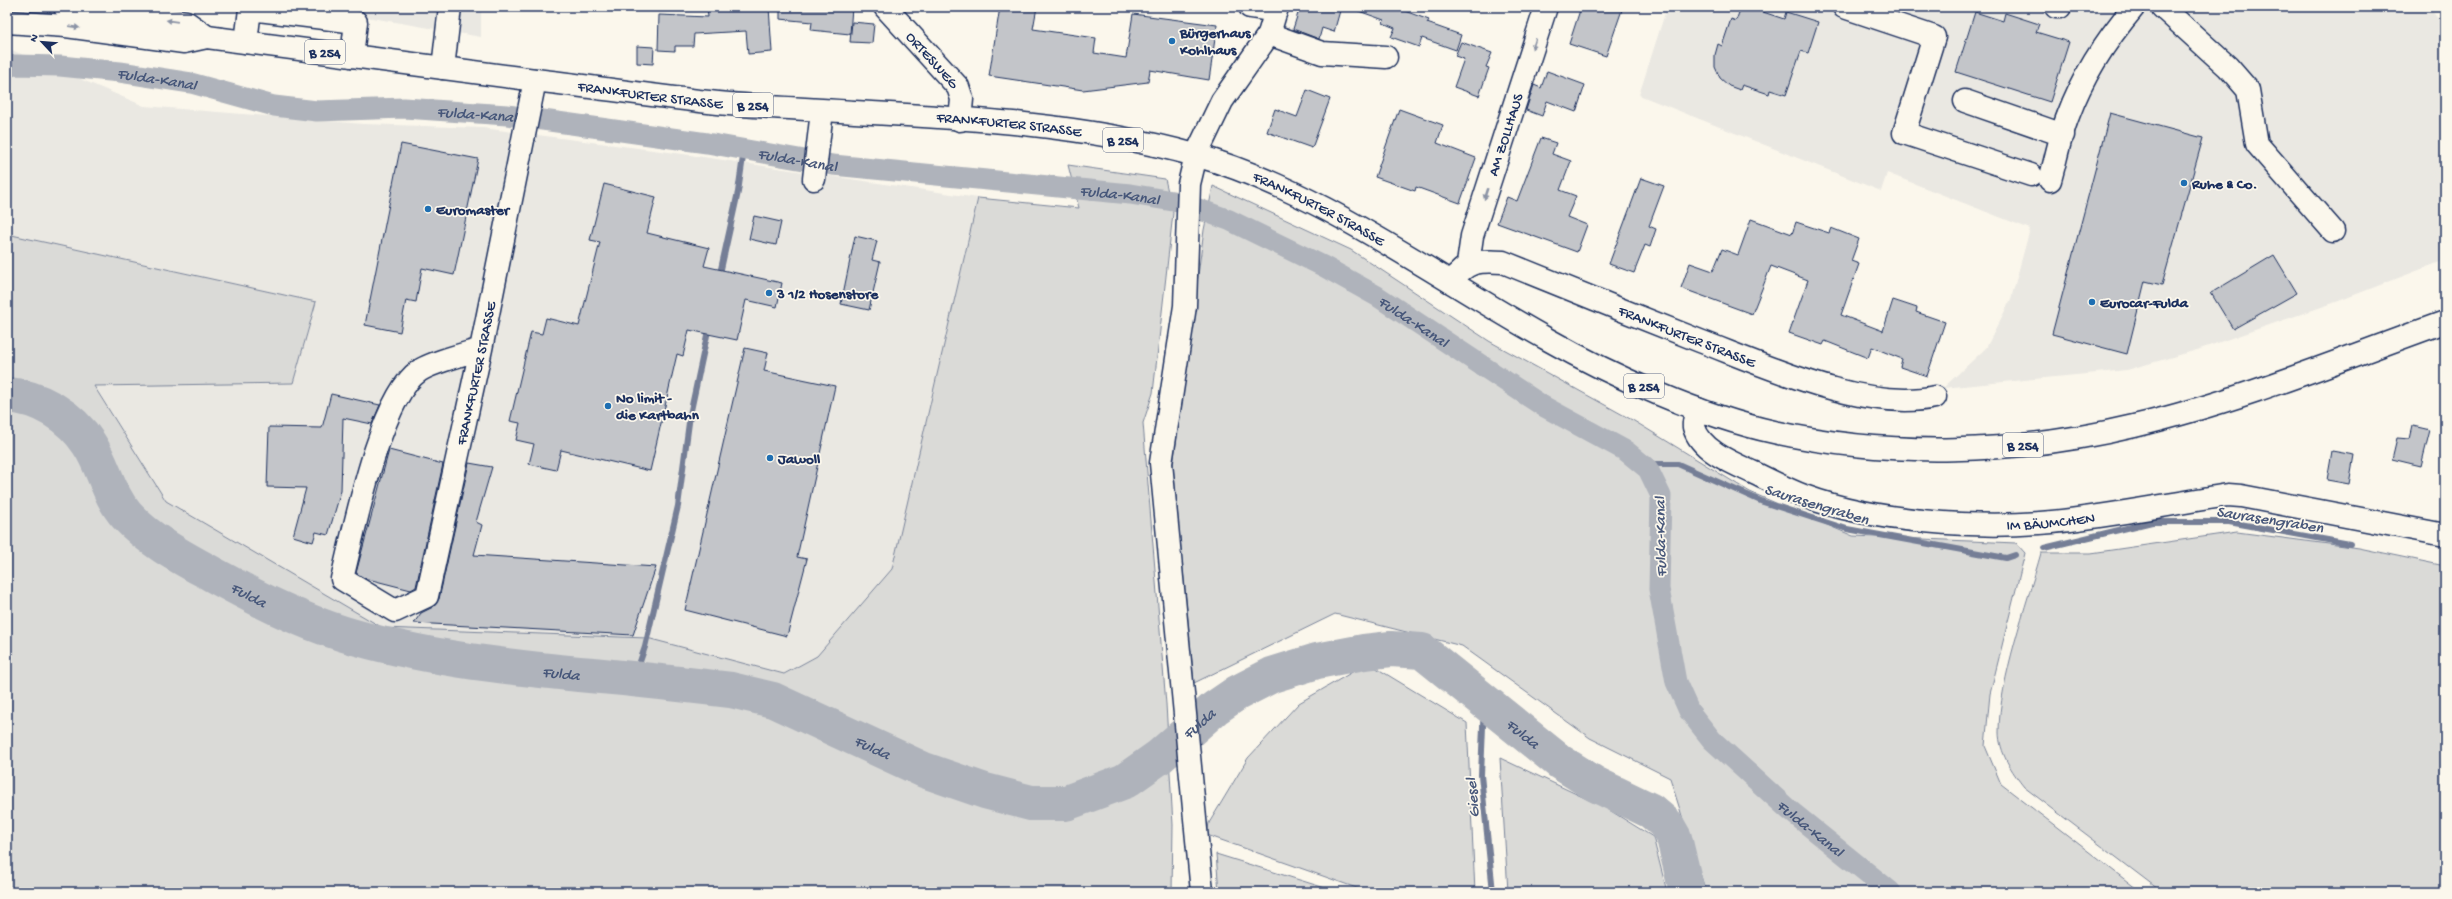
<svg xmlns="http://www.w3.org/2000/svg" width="2452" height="899" viewBox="0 0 2452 899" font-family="'Gochi Hand',sans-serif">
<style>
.built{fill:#eae8e2}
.green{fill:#dadad7;stroke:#7a849a}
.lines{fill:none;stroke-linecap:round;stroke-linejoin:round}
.stream{stroke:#747e96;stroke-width:6}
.canal{stroke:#afb3bb;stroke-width:21}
.river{stroke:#afb3bb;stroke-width:36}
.building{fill:#c3c5c9;stroke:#1b2f5e}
.minor-casing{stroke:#1b2f5e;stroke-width:25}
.major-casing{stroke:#1b2f5e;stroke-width:25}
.minor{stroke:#fbf7ec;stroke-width:22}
.major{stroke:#fbf7ec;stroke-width:22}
.oneway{fill:#8b93a5}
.poi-dot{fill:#1f6fb2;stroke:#fbf7ec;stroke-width:1.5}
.labels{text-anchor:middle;stroke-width:3.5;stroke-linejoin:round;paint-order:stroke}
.shield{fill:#fbf7ec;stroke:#5e6b89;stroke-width:1}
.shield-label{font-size:14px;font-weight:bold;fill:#1b2f5e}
.poi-label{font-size:15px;font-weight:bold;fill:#1b2f5e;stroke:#fbf7ec;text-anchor:start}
.street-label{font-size:15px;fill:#1b2f5e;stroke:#fbf7ec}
.water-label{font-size:16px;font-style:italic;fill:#47577a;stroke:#fbf7ec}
</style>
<rect width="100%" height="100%" fill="#fbf7ec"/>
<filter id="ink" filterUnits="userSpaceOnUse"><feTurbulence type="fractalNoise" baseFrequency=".025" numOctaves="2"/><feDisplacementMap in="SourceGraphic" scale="8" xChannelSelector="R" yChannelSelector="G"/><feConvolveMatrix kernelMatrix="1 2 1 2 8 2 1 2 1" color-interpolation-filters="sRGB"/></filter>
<g filter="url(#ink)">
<g class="built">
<path d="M309 7H481V37Z"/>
<path d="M1667 7H2429L2445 28V260L2336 302 2197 350 2127 370 1943 388 1986 348 2011 299 2030 229 1887 173 1881 191 1639 95Z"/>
<path d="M7 48 144 106 364 124 483 128 676 153 978 198 892 570 817 656 784 674 647 638 383 628 327 597 166 501 94 385 293 383 316 302 7 234Z"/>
</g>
<g class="green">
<path d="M1068 165 1165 179 1173 213 1153 393 1143 423 1166 704 1173 825 1172 892H7V234L316 302 293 383 94 386 166 501 383 628 647 638 784 674 817 656 892 569 978 198 1079 208Z"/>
<path d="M1213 186 1351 250 1489 341 1634 421 1750 492 1853 536 2016 543 2025 553 1990 694 1985 746 2001 784 2141 892H1706L1670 778 1590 738 1462 646 1335 614 1194 683 1173 466 1204 230Z"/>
<path d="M2237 532 2359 548 2445 566V892H2162L2024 787C2012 772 1999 752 1999 732 1999 680 2027 604 2041 553H2091Z"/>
<path d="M1368 663 1467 723 1475 892H1368L1207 835 1209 823 1248 758 1299 703Z"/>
<path d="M1500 758 1606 808 1653 837 1667 892H1508Z"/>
<path d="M1216 854 1338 892H1219Z"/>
</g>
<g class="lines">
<g class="stream">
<path d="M719 278 738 192 744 150"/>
<path d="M1641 464H1678L1763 502 1847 529 2006 558 2015 555"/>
<path d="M2044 548 2152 522H2229L2350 544"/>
<path d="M634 679 645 647 678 506 690 415 709 326"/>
<path d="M1484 702 1481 775 1493 892"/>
</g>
<path class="canal" id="s1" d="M7 67 15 65 60 66 120 72 191 83 274 106 317 111 404 108 507 115 707 143 833 165 1130 194 1179 202 1229 220 1323 266 1377 296 1543 406 1626 451 1648 469 1661 496 1659 589 1676 682 1689 711 1712 740 1788 809 1891 892"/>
<path class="river" id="s2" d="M7 395C39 397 71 416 89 444 104 466 108 495 127 516 150 541 183 558 212 574 254 597 298 620 344 634 420 657 499 666 579 674 629 678 680 684 731 690L773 700 924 770 985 791 1031 803H1066L1125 781 1159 757 1215 708 1237 693 1272 675 1317 661 1364 652 1391 649 1422 651 1560 762 1595 784 1651 811 1666 824 1674 838 1687 892"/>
</g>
<g class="building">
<path d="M707 7H769L772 52 748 54 746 31 694 34 693 46H675V51L658 50 659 15 708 17Z"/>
<path d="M780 7H852L850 34 811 30 812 22 780 19Z"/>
<path d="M1000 7H1037L1033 29 1096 38 1094 53 1126 58 1133 14 1217 25 1209 80 1150 70 1148 82 1083 90 989 76Z"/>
<path d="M1300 7H1341L1334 32 1322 28 1319 39 1293 29Z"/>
<path d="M1353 7H1394L1429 20 1427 23 1461 35 1456 50 1422 38 1419 47 1391 37 1395 28 1383 23 1384 20 1353 9Z"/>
<path d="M1581 7H1623L1606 56 1569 44Z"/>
<path d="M1741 7H1748L1784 19 1786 12 1818 22 1808 53 1801 51 1786 95 1770 90 1769 94 1742 85 1740 90 1729 86 1720 78 1715 67V55L1718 44 1722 46 1731 19 1736 21Z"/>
<path d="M1975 12 2003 21 2005 13 2039 24 2036 32 2069 42 2050 102 1956 72Z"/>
<path d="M852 22 874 24 872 43 850 42Z"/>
<path d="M1461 42 1492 53 1486 67 1489 68 1479 96 1454 87 1464 59 1455 56Z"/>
<path d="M637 46 654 47 653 64 637 63Z"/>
<path d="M1547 71 1585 85 1576 112 1547 101 1542 116 1526 110 1534 85 1541 88Z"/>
<path d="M1307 90 1330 99 1312 148 1267 132 1275 109 1297 117Z"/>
<path d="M1399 109 1443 125 1437 143 1476 158 1460 203 1416 187 1415 191 1375 177Z"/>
<path d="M2110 113 2203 138 2162 285 2145 281 2127 354 2052 334Z"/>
<path d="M1541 138 1556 143 1552 154 1571 161 1560 190 1576 196 1567 217 1587 225 1577 252 1497 223 1507 197 1517 201Z"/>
<path d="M401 144 478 159 454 275 422 268 416 302 406 300 400 332 365 325Z"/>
<path d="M1641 178 1664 186 1649 226 1656 229 1650 247 1645 245 1634 273 1609 264Z"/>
<path d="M604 184 656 197 647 233 709 248 704 266 782 283 777 307 746 300 737 340 689 330 683 356 677 354 650 471 561 450 556 470 529 464 534 444 516 440 520 423 510 421 531 332 542 334 546 318 579 326 600 242 590 240Z"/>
<path d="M754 216 781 222 776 245 749 239Z"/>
<path d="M1751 219 1792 234 1796 222 1829 233 1831 228 1859 239 1851 261 1859 264 1841 315 1883 331 1893 300 1917 308 1916 312 1945 322 1927 376 1900 367 1902 359 1872 347 1868 358 1825 341 1823 345 1789 333 1808 280 1771 266 1752 314 1681 288 1690 263 1713 271 1722 249 1738 255Z"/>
<path d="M855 236 877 241 872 260 880 262 869 310 841 304Z"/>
<path d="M2274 255 2297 293 2233 329 2211 293Z"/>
<path d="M745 348 768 353 764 371 835 386 797 557 807 559 787 636 685 610Z"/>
<path d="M331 394 380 405 372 424 343 418 341 491 328 535 316 532 313 542 293 536 306 488 267 487 269 427 322 428Z"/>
<path d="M2413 426 2430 430 2421 466 2392 459 2397 438 2410 439Z"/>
<path d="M389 450 443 464 416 587 411 590 364 578 356 573Z"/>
<path d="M2332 451 2354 455 2349 484 2327 480Z"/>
<path d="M469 463 492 467 476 522 482 525 474 555 656 567 633 635 414 623 421 613 433 607 439 599Z"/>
</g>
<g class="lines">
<g class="minor-casing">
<g id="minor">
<path id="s3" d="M885 7 958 87 962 99 960 120"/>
<path d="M1250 7 1276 11"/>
<path d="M1844 7 1934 37 1904 133 2031 175"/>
<path d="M2056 7H2060"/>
<path d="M2162 7 2228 67 2248 90 2257 144 2333 231"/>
<path d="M1269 34 1322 53 1386 57"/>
<path d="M246 42 250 9 356 22 352 56"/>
<path d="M1965 101 2063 135"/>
<path d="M814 179 822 111"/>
<path d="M2050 180C2056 159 2060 136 2068 116 2083 75 2106 40 2134 7"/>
<path id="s4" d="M1468 264 1472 236 1546 7"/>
<path id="s5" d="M1451 282C1466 261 1479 260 1503 262 1569 289 1634 315 1700 341 1766 366 1865 412 1935 397"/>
<path id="s6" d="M481 349C465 354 432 362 419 371 380 397 354 531 342 579L395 611 427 596 481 349 535 80"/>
<path id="s7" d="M1697 409C1696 414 1693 421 1694 427 1700 450 1732 463 1752 472 1769 480 1786 489 1804 496 1874 522 1978 529 2052 522 2111 516 2169 504 2228 495L2241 496 2445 535"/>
<path d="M1202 892 1161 463 1185 306 1189 184 1196 155 1222 101 1269 34 1277 7"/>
</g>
</g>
<g class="major-casing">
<g id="major">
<path d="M65 7 186 22 207 37"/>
<path id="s8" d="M7 22 66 26 184 42 207 37C319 52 431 66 543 81 601 88 660 97 718 103 876 117 1041 112 1195 155 1318 189 1435 277 1547 339 1612 376 1701 416 1774 432 1891 458 2017 454 2134 426 2240 401 2342 359 2445 322"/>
<path d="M443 68 450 7"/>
</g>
</g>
<use href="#minor" class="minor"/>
<use href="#major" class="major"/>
</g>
<defs><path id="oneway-solid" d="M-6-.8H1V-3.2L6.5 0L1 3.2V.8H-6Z"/></defs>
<g class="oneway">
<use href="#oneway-solid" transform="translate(172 21) rotate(-172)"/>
<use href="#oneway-solid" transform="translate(74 27) rotate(8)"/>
<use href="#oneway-solid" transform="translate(1534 44) rotate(108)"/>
<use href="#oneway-solid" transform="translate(1486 194) rotate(108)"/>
</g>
</g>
<g class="poi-dot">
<circle cx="1172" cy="41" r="4"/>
<circle cx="2184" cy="183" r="4"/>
<circle cx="428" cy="209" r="4"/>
<circle cx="769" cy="293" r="4"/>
<circle cx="2092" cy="302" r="4"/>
<circle cx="608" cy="406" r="4"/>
<circle cx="770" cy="458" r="4"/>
</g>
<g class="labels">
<g class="shield">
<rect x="305" y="40" width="40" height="24" rx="3"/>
<rect x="733" y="93" width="40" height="24" rx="3"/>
<rect x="1103" y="128" width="40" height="24" rx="3"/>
<rect x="1624" y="374" width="40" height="24" rx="3"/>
<rect x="2003" y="433" width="40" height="24" rx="3"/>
</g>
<g class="shield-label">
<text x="325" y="57">B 254</text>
<text x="753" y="110">B 254</text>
<text x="1123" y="145">B 254</text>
<text x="1644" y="391">B 254</text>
<text x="2023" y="450">B 254</text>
</g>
<g class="poi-label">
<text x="1180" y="37">Bürgerhaus<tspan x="1180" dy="17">Kohlhaus</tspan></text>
<text x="2192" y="188">Ruhe &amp; Co.</text>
<text x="436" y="214">Euromaster</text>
<text x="777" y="298">3 1/2 Hosenstore</text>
<text x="2100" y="307">Eurocar-Fulda</text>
<text x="616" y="402">No limit -<tspan x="616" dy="17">die Kartbahn</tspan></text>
<text x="778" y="463">Jawoll</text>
</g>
<g class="street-label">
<text dy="5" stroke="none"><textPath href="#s3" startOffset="71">ORTESWEG</textPath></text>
<text dy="5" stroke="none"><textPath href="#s8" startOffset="649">FRANKFURTER STRASSE</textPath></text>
<text dy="5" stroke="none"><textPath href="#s8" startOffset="1009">FRANKFURTER STRASSE</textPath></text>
<text dy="5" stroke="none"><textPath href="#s4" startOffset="135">AM ZOLLHAUS</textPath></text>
<text dy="5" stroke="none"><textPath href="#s8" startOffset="1333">FRANKFURTER STRASSE</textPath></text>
<text dy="5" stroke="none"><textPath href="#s5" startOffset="258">FRANKFURTER STRASSE</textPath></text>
<text dy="5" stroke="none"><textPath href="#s6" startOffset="616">FRANKFURTER STRASSE</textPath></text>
<text dy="5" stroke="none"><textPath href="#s7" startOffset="401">IM BÄUMCHEN</textPath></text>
</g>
<g class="water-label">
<text dy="6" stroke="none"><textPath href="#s1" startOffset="151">Fulda-Kanal</textPath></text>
<text dy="6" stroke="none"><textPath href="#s1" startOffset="475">Fulda-Kanal</textPath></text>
<text dy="6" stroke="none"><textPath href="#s1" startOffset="799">Fulda-Kanal</textPath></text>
<text dy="6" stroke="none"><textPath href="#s1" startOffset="1123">Fulda-Kanal</textPath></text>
<text dy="6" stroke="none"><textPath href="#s1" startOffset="1447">Fulda-Kanal</textPath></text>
<text transform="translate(1817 503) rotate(17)" y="6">Saurasengraben</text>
<text transform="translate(2270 518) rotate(9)" y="6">Saurasengraben</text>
<text transform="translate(1659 537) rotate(-91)" y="6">Fulda-Kanal</text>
<text dy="6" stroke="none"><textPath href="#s2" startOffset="326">Fulda</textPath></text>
<text dy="6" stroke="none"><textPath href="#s2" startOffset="650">Fulda</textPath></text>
<text dy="6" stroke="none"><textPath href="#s2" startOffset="1334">Fulda</textPath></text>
<text dy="6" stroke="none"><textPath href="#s2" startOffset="1706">Fulda</textPath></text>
<text dy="6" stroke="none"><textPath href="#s2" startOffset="974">Fulda</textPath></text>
<text transform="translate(1471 798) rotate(-95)" y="6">Giesel</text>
<text dy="6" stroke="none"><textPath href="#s1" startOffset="2143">Fulda-Kanal</textPath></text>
</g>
</g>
<rect width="2452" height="899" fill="none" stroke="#fbf7ec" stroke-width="24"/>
<rect x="12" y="12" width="2428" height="875" fill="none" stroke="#1b2f5e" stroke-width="1.5" filter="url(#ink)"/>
<g transform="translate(42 42) rotate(296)" stroke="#fbf7ec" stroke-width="3" paint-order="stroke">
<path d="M0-3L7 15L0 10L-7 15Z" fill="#1b2f5e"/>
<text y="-6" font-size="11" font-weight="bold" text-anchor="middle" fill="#1b2f5e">N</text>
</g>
</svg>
